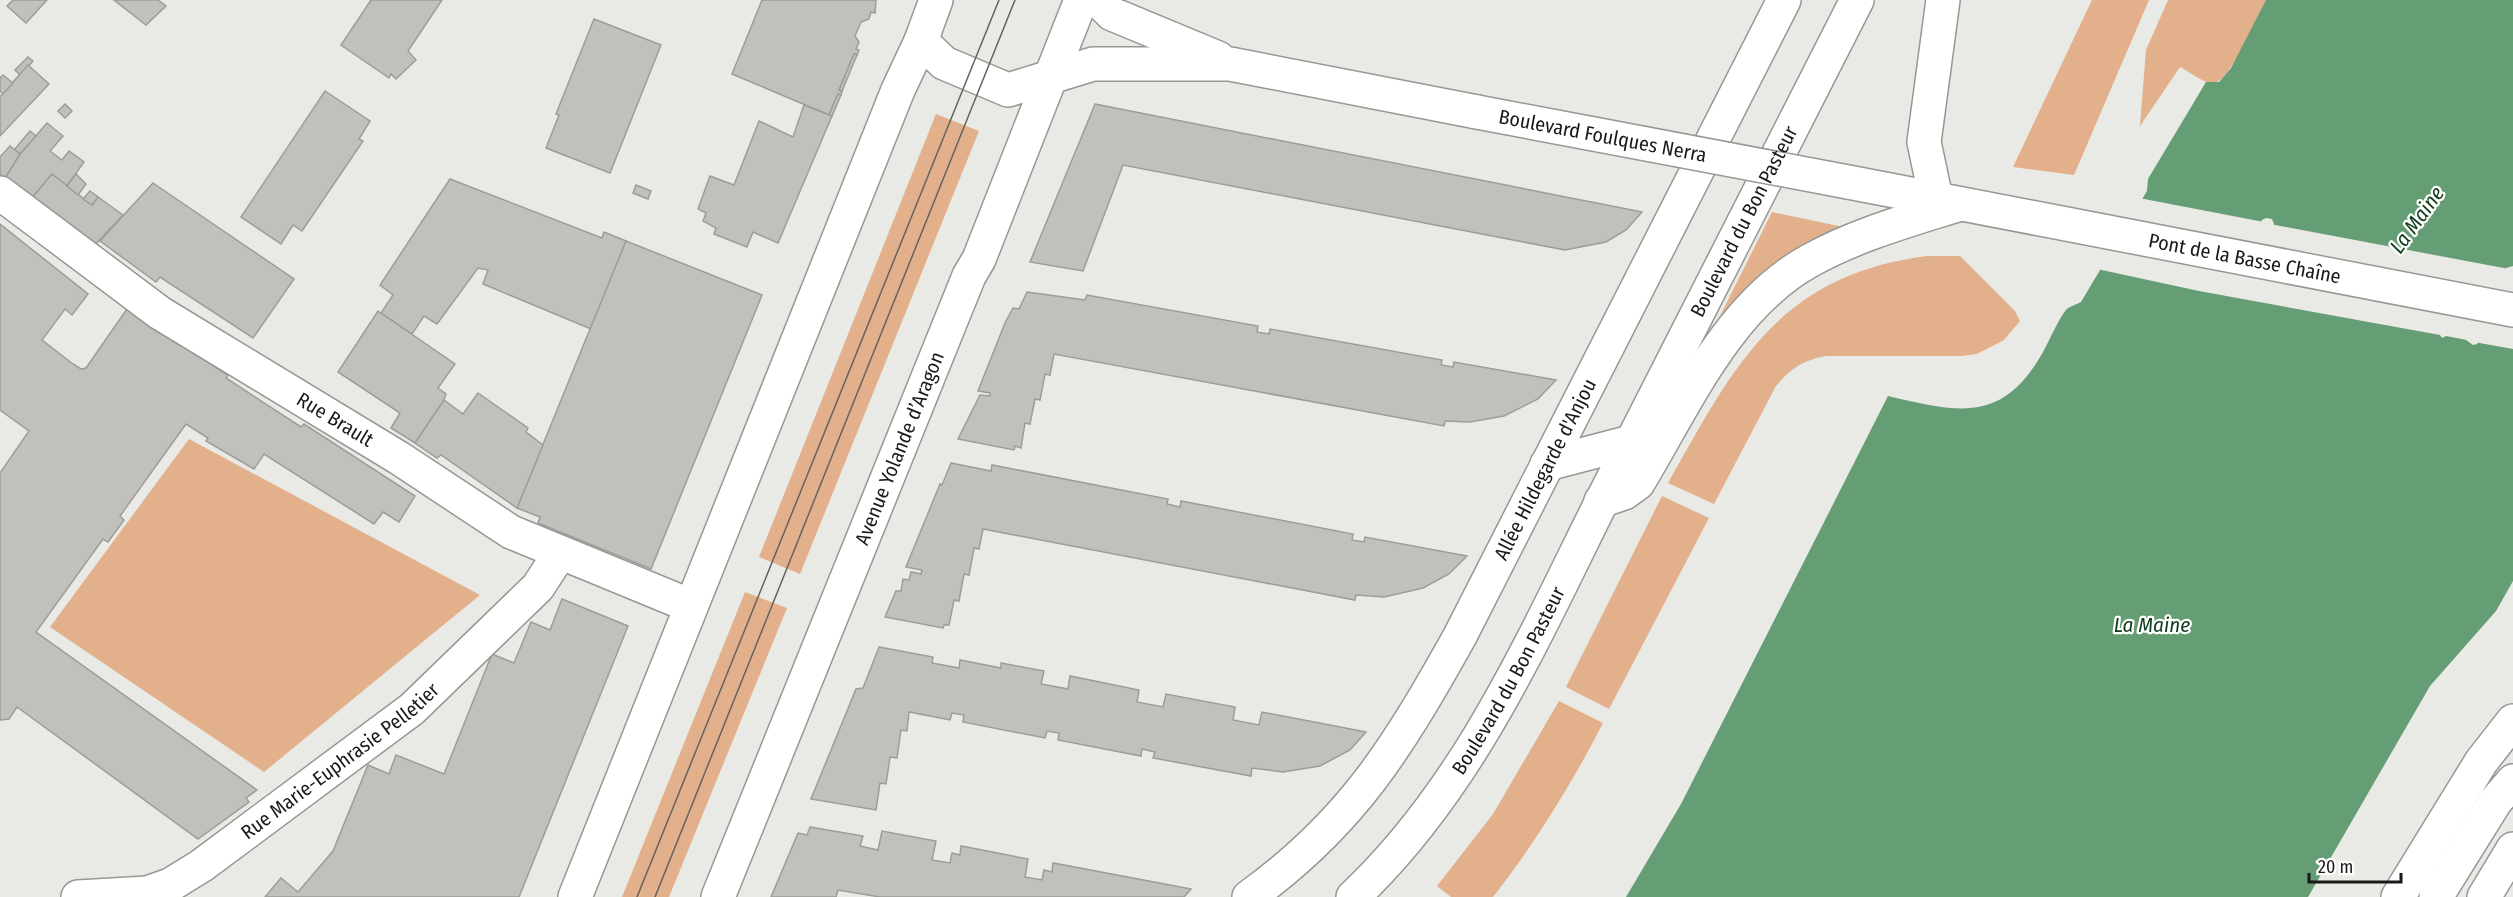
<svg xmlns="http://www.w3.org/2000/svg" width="2513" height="897" viewBox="0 0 2513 897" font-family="'Fira Sans Condensed',sans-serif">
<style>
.green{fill:#e3b08c}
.water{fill:#659d74;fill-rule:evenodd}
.pier{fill:#e9e9e5}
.building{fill:#c2c0bd;stroke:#9e9c99;stroke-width:1.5}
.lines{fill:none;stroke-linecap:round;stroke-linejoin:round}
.minor-casing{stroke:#979793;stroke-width:36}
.major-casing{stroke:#979793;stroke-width:36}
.highway-casing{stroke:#979793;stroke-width:36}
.minor{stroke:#fff;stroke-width:33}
.major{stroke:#fff;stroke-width:33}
.highway{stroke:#fff;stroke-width:33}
.tram{stroke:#636361;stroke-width:1.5}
.major-bridge-casing{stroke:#979793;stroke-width:36;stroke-linecap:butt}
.major-bridge{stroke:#fff;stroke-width:33}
.labels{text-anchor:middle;stroke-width:4.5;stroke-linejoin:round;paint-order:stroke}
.street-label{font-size:20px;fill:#191918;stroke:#fffffe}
.water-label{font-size:21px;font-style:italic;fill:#103b1f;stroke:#fffffe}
</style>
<rect width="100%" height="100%" fill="#e9e9e5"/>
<g class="green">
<path d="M2092 0H2149L2074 175 2013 167Z"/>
<path d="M2168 0H2266C2260 15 2229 82 2214 83 2204 84 2190 72 2180 67L2140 126 2146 50Z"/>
<path d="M936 114 979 131 800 574 759 557Z"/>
<path d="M1772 212 1853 229 1702 352Z"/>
<path d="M1927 256H1960L2015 311 2020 321 2004 340 1977 354 1961 356H1826C1804 360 1791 368 1776 386L1714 504 1668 483C1735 364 1779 275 1927 256Z"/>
<path d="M189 439 480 595 264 772 50 627Z"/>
<path d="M1662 496 1709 518 1609 709 1566 687Z"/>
<path d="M745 592 787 608 669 897H622Z"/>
<path d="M1559 701 1603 723C1571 785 1536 842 1493 897H1451L1437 886 1493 814Z"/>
</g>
<path class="water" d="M2266 0H2513V266L2506 268 2466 340 2473 345 2477 344 2513 279V581L2496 611 2430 686 2308 897H1626L1681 804 1888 396C1958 412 2002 425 2043 352 2049 342 2060 315 2068 308 2072 306 2077 304 2081 302L2147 191 2148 179 2206 82H2219L2231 68ZM2266 218 2272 219 2274 224 2233 296 2224 295 2222 292 2262 220Z"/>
<g class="pier">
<path d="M2139 198 2264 222 2226 292 2230 294 2270 224 2509 269 2469 340 2472 341 2446 336 2442 338 2440 335 2199 291 2097 269Z"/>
<path d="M2513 276V349L2474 342 2510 278Z"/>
</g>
<g class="building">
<path d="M13 0H47L26 23 7 6Z"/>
<path d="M114 0H158L166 6 146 25Z"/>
<path d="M371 0H442L408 51 416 60 396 79 391 74 389 78 341 45Z"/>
<path d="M762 0H876L875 13 871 12 869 19 861 22 855 36 859 42 856 49 859 50 857 55 854 54 839 90 842 91 841 95 838 94 829 115 732 74Z"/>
<path d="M594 19 661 45 610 173 546 148 559 115 556 114Z"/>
<path d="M854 54 857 55 842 91 839 90Z"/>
<path d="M28 57 33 61 20 75 15 70Z"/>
<path d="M28 65 49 84 0 136V97Z"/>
<path d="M3 75 13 83 3 94 0 91V78Z"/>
<path d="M325 91 370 121 359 139 363 141 302 231 293 225 281 244 241 217Z"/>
<path d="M838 94 841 95 832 116 829 115Z"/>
<path d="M65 104 72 111 65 118 58 111Z"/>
<path d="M1095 104 1642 212 1626 230 1606 242 1565 250 1123 165 1083 271 1030 262Z"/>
<path d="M804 105 832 116 778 243 753 232 747 247 714 234 716 228 703 221 706 213 698 209 710 176 734 185 759 121 793 137Z"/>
<path d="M47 123 63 136 50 151 62 160 69 151 84 162 67 186 52 174 32 198 5 178 20 154Z"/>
<path d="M30 131 36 136 20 154 14 150Z"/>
<path d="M10 146 20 154 5 178 0 174V157Z"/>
<path d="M52 174 92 205 98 197 123 215 94 246 32 198Z"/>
<path d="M76 174 86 184 78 195 67 186Z"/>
<path d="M450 179 602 238 604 232 626 241 591 329 483 284 488 270 478 268 437 324 424 316 412 334 381 313 393 295 380 285Z"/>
<path d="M153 183 294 279 253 338 160 277 156 282 100 241Z"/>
<path d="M636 185 651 191 648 199 633 193Z"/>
<path d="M90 191 98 197 92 205 83 199Z"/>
<path d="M0 224 88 294 72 315 65 309 42 340 73 364 81 369 86 368 129 306 173 340 228 375 226 378 301 427 304 424 415 496 399 522 383 512 374 524 264 454 254 469 206 441 208 438 186 424 120 516 124 520 108 542 103 539 36 632 257 790 246 798 249 802 198 839 17 707 9 719 0 720V473L29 431 0 410Z"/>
<path d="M626 241 762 295 651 569 538 523 540 517 517 508Z"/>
<path d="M1027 292 1085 300 1087 295 1258 326 1257 332 1269 334 1270 329 1442 360 1441 365 1453 367 1454 362 1556 380 1538 399 1504 416 1470 422 1445 421 1444 426 1054 354 1050 375 1045 374 1040 400 1035 399 1030 424 1025 423 1021 448 1015 446 1014 450 958 439 980 395 990 396V393L978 391 1005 323 1013 308 1019 309Z"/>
<path d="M378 311 455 364 438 388 446 394 444 400 415 443 391 428 400 413 338 372Z"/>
<path d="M478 393 528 428 526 432 543 445 517 508 441 455 437 458 415 443 444 400 463 414Z"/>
<path d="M951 463 991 471 992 465 1168 499 1167 504 1180 507 1181 501 1353 534 1352 540 1364 542 1365 537 1467 556 1449 574 1423 588 1384 597 1356 595 1355 600 983 529 979 549 974 548 969 575 964 574 959 601 954 600 949 625H944L943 628 885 617 896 591H901L903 579 909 580 911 572 921 574 922 570 906 567 940 484 942 485Z"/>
<path d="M562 599 628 626 519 897H265L281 878 298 892 333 851 368 765 389 774 396 755 444 774 492 654 514 663 531 622 550 630Z"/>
<path d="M879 647 933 657 932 663 959 668 960 660 1001 668V663L1044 671 1041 684 1068 689 1070 676 1139 690 1137 702 1163 707 1166 694 1235 707 1233 720 1259 725 1262 712 1366 732 1350 750 1320 766 1283 772 1252 768 1251 776 1153 758 1155 752 1142 749 1141 756 1058 740 1059 733 1047 731 1045 738 963 722 964 715 952 713 950 720 909 712 907 731 901 730 897 758 890 757 886 784 880 783 876 810 811 799 856 689 863 688Z"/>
<path d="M810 827 863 836 860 846 878 850 882 831 936 841 932 860 950 863 952 853 960 855 961 846 1028 859 1025 877 1042 880 1044 870 1052 872 1053 863 1191 889 1184 897H880L838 890 836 897H771L798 833 807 835Z"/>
</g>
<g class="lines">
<g class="minor-casing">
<g id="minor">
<path id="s1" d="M0 193 160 313 399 458 511 532 691 606"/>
<path d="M1936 199 1924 142 1943 0"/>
<path d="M1547 464 1631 442"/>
<path d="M1601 501 1624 493 1638 483C1685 405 1728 305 1811 260 1858 234 1910 220 1960 204"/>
<path id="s2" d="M78 897 147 893 170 885 201 866 412 709 538 587 560 553"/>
<path d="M575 897 898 90 921 41"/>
<path id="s3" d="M718 897 969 276 979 259 1051 76"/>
<path id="s4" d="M1249 897C1353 822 1399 745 1460 636L1784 0"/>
<path id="s5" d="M1353 897C1474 783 1538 627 1612 481 1693 320 1775 160 1857 0"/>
</g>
</g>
<g class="major-casing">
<g id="major">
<path d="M936 0 921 41 944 63 1008 90 1093 64H1230L1477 112"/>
<path d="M1098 0 1112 14 1218 58"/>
<path d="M1051 76 1081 0"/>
<path id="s6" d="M1848 182 2513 310"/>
</g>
</g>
<g class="highway-casing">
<g id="highway">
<path d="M2398 897 2481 762 2513 721"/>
<path d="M2436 897 2495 802 2513 781"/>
<path d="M2484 897 2513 849"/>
</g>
</g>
<use href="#minor" class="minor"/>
<use href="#major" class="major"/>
<use href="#highway" class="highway"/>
<g class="tram">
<path d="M637 897 999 0"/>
<path d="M655 897 1015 0"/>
</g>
<g class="major-bridge-casing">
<g id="major-bridge">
<path id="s7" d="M1477 112 1848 182"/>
</g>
</g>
<use href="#major-bridge" class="major-bridge"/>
</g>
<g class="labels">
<g class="street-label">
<text dy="7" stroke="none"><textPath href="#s7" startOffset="128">Boulevard Foulques Nerra</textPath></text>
<text dy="7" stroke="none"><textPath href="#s5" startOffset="784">Boulevard du Bon Pasteur</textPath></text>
<text dy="7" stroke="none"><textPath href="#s6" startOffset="404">Pont de la Basse Chaîne</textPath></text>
<text dy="7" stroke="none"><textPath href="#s1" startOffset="405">Rue Brault</textPath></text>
<text dy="7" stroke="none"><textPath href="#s3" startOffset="484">Avenue Yolande d’Aragon</textPath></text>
<text dy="7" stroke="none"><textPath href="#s4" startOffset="526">Allée Hildegarde d'Anjou</textPath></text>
<text dy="7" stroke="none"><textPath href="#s5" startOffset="268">Boulevard du Bon Pasteur</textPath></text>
<text dy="7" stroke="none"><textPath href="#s2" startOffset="304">Rue Marie-Euphrasie Pelletier</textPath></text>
</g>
<g class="water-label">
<text transform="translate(2417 220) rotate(-54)" y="7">La Maine</text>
<text x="2152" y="632">La Maine</text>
</g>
</g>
<path d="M2309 873v9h92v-9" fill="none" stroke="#191918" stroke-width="3"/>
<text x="2318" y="873" font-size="18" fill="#191918" stroke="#fffffe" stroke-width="4.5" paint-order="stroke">20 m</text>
</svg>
